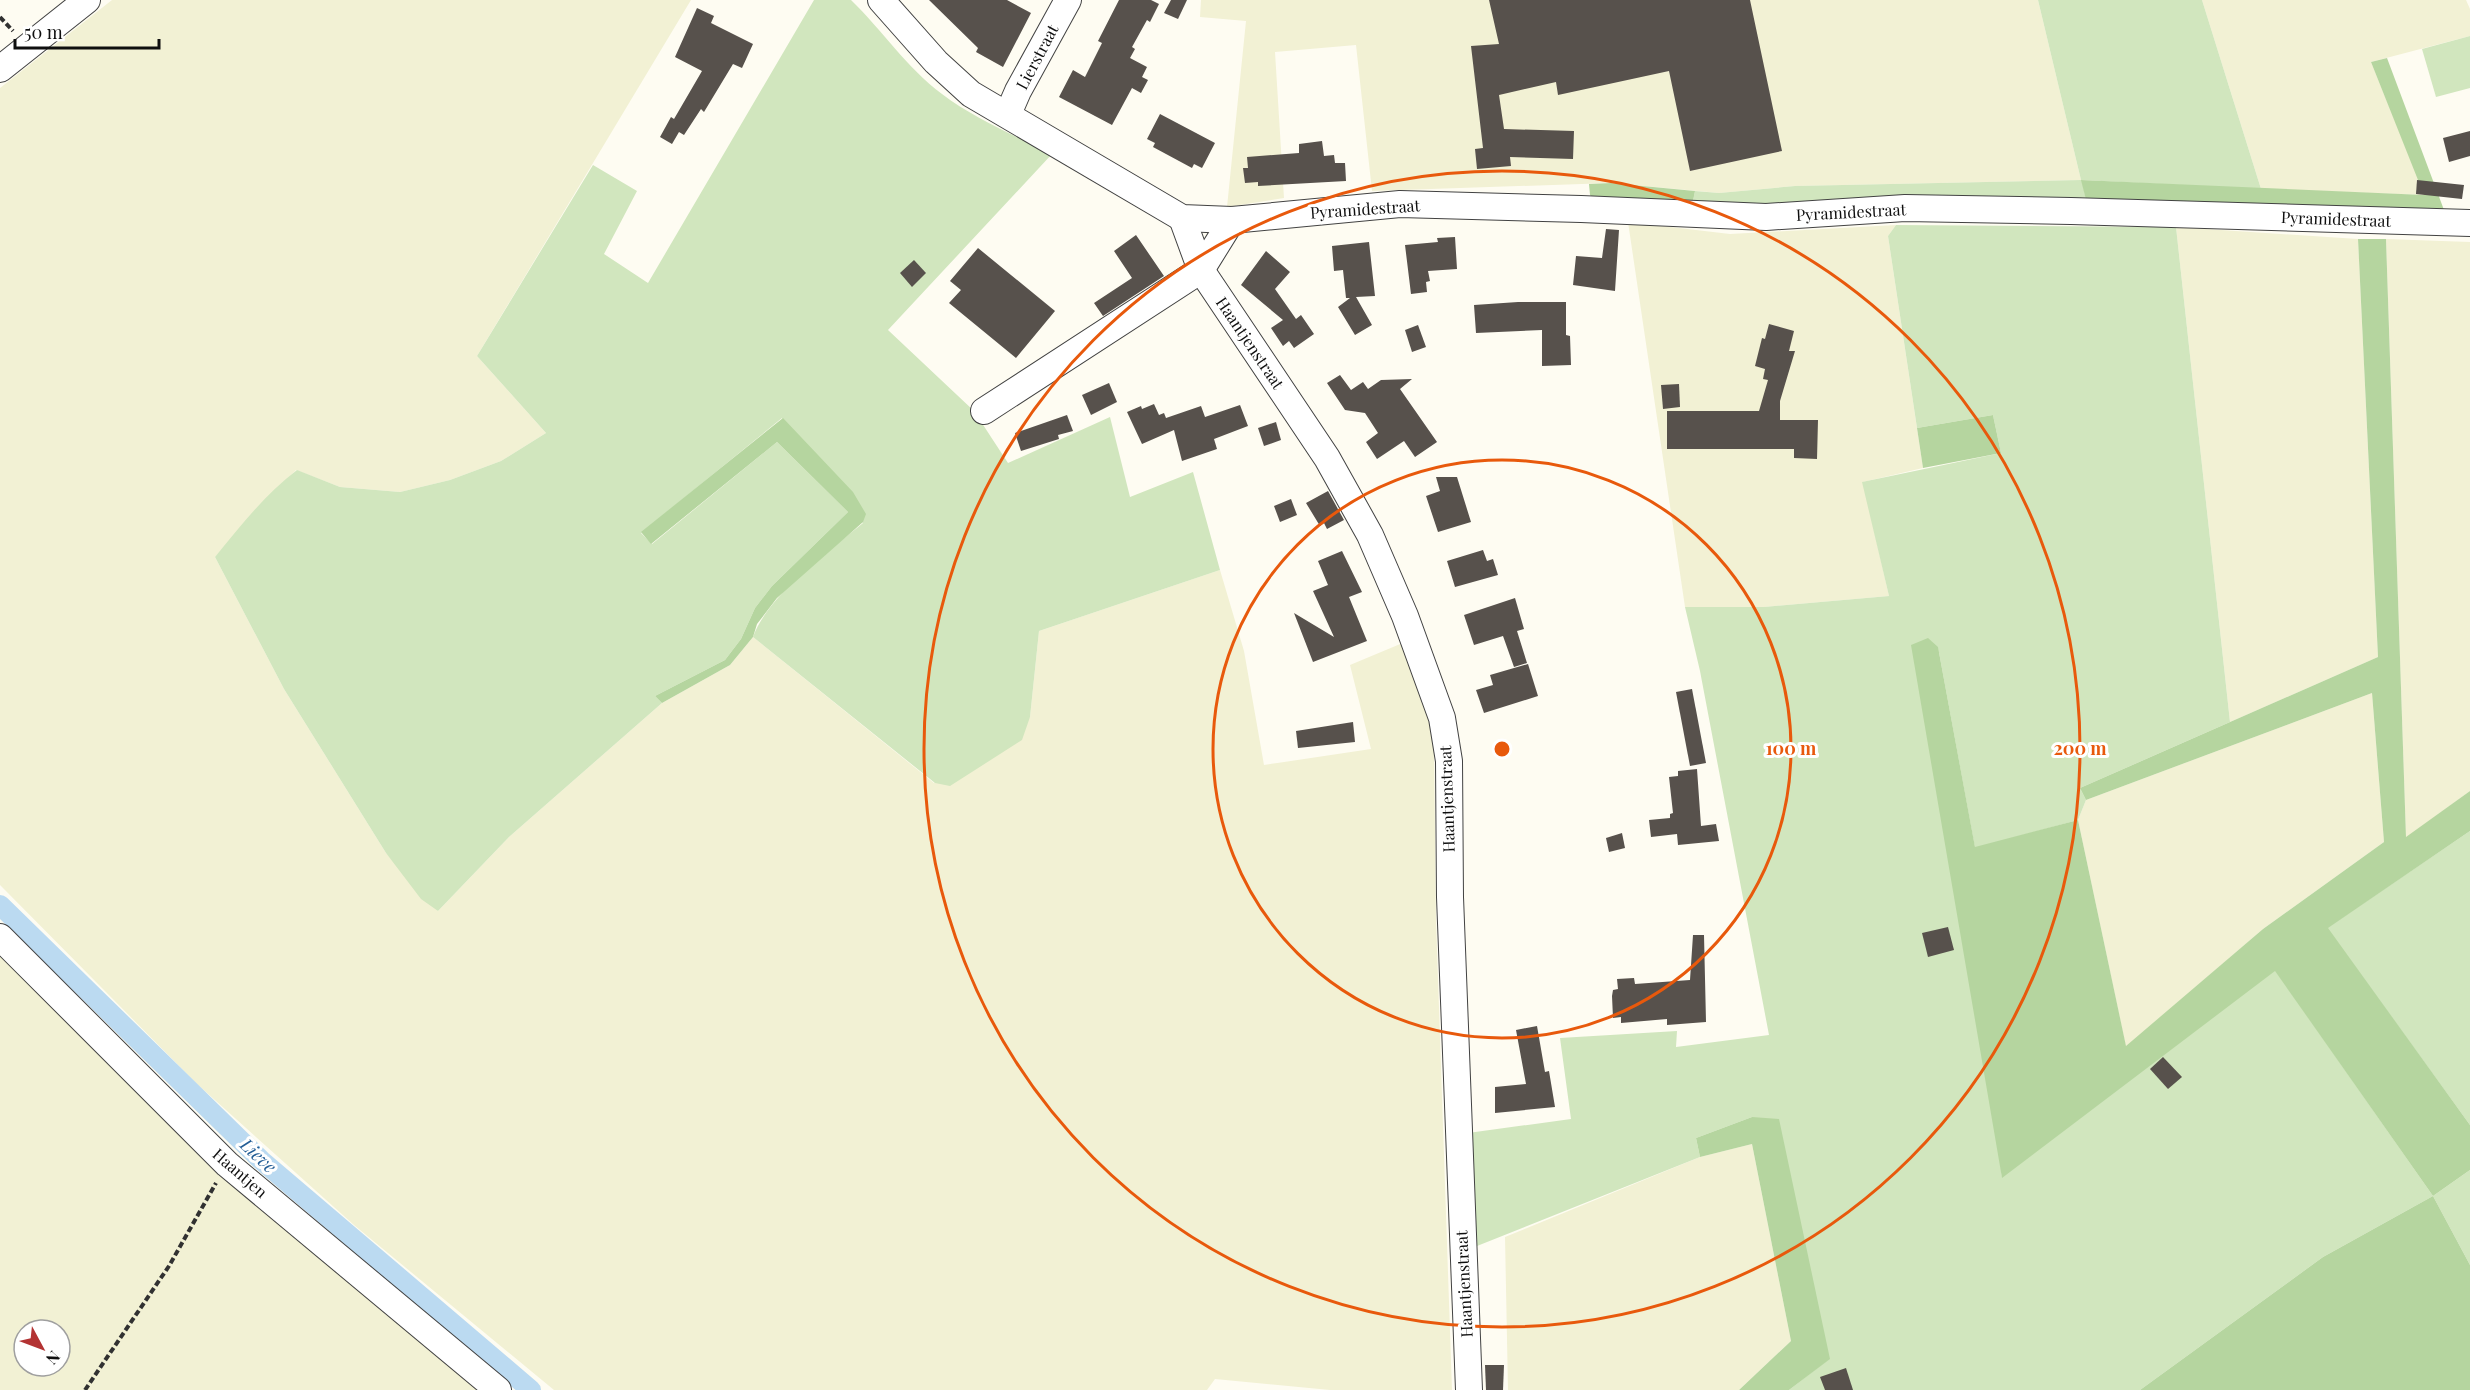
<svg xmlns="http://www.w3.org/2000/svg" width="2470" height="1390" viewBox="0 0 2470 1390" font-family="'Playfair Display',serif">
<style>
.farmland{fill:#f2f1d4;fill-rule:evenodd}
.green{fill:#d1e6be}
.forest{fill:#b5d59f}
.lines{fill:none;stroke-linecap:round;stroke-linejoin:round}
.canal{stroke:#bbdaf1;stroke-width:20}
.building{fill:#57514c}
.minor-casing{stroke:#424242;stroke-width:28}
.path{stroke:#313131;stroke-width:4;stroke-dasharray:6 3;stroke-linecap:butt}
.minor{stroke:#fff;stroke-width:26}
.ring{fill:none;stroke:#e8590c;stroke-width:3}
.labels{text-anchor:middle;stroke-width:6;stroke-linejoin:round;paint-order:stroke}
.street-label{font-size:16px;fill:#0f0f0f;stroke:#fff}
.water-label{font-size:18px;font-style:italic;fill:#235e96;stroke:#fff}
.centre{fill:#e8590c;stroke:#fff;stroke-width:3}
.ring-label{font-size:18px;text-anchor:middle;font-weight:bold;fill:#e8590c;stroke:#fff;stroke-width:6;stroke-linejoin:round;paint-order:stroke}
</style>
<rect width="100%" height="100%" fill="#fefcf2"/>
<g class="farmland">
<path d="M112 0H691L477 356 546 433 501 461 450 480 400 492 340 487 296 470 215 557 284 689 386 853 438 911 509 837 662 703 730 665 753 637 934 783 1030 717 1039 631 1220 570 1244 651 1264 765 1371 749 1350 665 1405 642 1426 706 1434 746 1436 920 1452 1390H1330L1215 1379 1207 1390H554L354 1225 196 1083 0 885V88Z"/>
<path d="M1201 0H2038L2081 180 1795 186 1719 193 1611 183 1372 191 1356 45 1275 52 1284 198 1227 207 1246 21 1200 17Z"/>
<path d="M2202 0H2466L2470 9V36L2371 62 2425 195 2261 189Z"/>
<path d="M1628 222 1730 234 1896 225 1888 236 1923 468 1863 482 1889 596 1764 607H1685Z"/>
<path d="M2176 227 2358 239 2378 657 2230 722Z"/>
<path d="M2386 239 2470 242V791L2406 838Z"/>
<path d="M2372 693 2384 842 2263 929 2126 1047 2078 820 2086 800Z"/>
<path d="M0 953 487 1390H0ZM24 1330H60V1366H24Z"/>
<path d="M1752 1144 1791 1341 1739 1390H1508L1505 1237 1700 1157Z"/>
</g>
<g class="green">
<path d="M814 0H851C882 30 907 68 942 94 975 119 1014 135 1052 154L888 330 974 411 1008 463 1110 417 1130 497 1193 472 1220 570 1039 631 1030 717 1022 740 950 786 935 783 753 637C768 595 829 551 863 523L782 418 641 533 652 544 777 442 848 512 772 586 755 608 741 639 725 660 655 696 662 703 509 837 438 911 421 899 386 853 284 689 215 557C240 527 265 494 297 470L340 487 400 492 450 480 501 461 546 433 477 356 593 165 637 191 604 254 648 283Z"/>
<path d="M2038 0H2202L2261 189 2082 180 2086 200 1748 207 1692 206 1695 191 1719 193 1795 186 2081 180Z"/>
<path d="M2470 36V88L2436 97 2422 49Z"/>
<path d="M1896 225 2176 227 2230 722 2080 788 2086 800 2078 820 1975 848 1938 647 2002 1177 2275 970 2433 1196 2470 1170V1265L2433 1196 2323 1257 2140 1390H1789L1829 1359 1752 1117 1696 1138 1700 1157 1472 1248 1468 1133 1571 1119 1560 1038 1677 1031 1676 1047 1769 1035 1700 671 1685 607H1764L1889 596 1862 482 2001 453 1993 415 1917 428 1888 236Z"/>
<path d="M2470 831V1125L2327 928Z"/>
</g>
<g class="forest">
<path d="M2387 58 2444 210 2086 200 2081 180 2424 195 2371 62Z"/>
<path d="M1611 183 1695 191 1692 206 1594 199 1590 195 1589 184Z"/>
<path d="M2358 239H2386L2406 837 2470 791V831L2328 928 2470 1125V1170L2433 1196 2470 1265V1390H2140L2323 1257 2433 1196 2275 971 2002 1178 1911 645 1928 638 1938 647 1975 847 2078 820 2126 1046 2263 929 2384 842 2372 693 2086 800 2080 788 2378 657Z"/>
<path d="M1993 415 2001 453 1923 468 1917 428Z"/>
<path d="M783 418 853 492 866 514 863 522 777 598 757 624 753 637 730 665 662 703 655 696 725 660 741 639 755 608 772 586 848 512 777 442 651 544 641 532Z"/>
<path d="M1752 1117 1779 1119 1830 1359 1789 1390H1739L1791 1341 1752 1144 1700 1157 1696 1138Z"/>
</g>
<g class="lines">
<path class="canal" d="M0 905 261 1160 531 1390"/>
</g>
<g class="building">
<path d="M929 0H1007L1031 13 1003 67 976 52 978 48Z"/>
<path d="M1119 0H1151L1159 4 1150 22 1147 20 1132 47 1135 49 1130 58 1147 67 1142 77 1148 80 1141 93 1132 88 1112 125 1059 97 1073 70 1085 77 1102 43 1098 41Z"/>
<path d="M1171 0H1187L1178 19 1164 13Z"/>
<path d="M1489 0H1750L1782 151 1690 171 1669 71 1558 95 1556 82 1499 95 1504 129 1574 131 1573 159 1510 157 1511 166 1477 169 1475 149 1483 148 1471 46 1499 44Z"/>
<path d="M697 8 714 16 711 23 753 44 742 68 733 64 704 112 701 109 684 135 679 132 672 144 660 137 671 117 674 119 702 71 675 57Z"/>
<path d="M1160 114 1215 143 1202 168 1194 164 1192 168 1153 147 1155 143 1147 139Z"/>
<path d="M2470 131V156L2449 162 2443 138Z"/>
<path d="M1322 141 1324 156 1334 155 1335 163H1345L1346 181 1258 186V182L1245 183 1243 168H1248L1247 157 1299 153V144Z"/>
<path d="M2417 180 2464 185 2462 199 2416 194Z"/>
<path d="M1606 229 1619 230 1615 291 1573 285 1576 256 1602 258Z"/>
<path d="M1136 235 1164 276 1103 316 1094 303 1132 278 1114 251Z"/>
<path d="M1455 237 1457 269 1428 271 1430 281 1426 282 1427 292 1411 294 1405 245 1438 242 1437 238Z"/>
<path d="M1369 242 1375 296 1356 297 1372 325 1355 335 1338 307 1350 298H1346L1343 270 1334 271 1332 246Z"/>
<path d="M978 248 1055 311 1016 358 949 303 961 290 950 281Z"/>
<path d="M1266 251 1290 272 1275 289 1296 319 1301 315 1314 334 1294 348 1289 341 1283 346 1271 328 1283 320 1241 285Z"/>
<path d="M914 260 926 273 912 287 900 273Z"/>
<path d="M1518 302H1566V335L1570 336 1571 365 1542 366V330L1476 333 1474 305Z"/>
<path d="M1769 324 1794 331 1789 351H1795L1780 401V420H1818L1817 459 1794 458V449H1667V411H1759L1768 380 1763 379 1765 369 1755 366 1762 338 1765 339Z"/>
<path d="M1418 325 1426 347 1412 352 1405 330Z"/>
<path d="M1340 375 1351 390 1363 382 1368 389 1381 380 1412 379 1400 389 1437 442 1415 457 1404 441 1377 459 1366 442 1378 433 1365 413 1345 410 1327 383Z"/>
<path d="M1109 383 1117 402 1091 415 1082 395Z"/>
<path d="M1679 384 1680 407 1663 409 1661 385Z"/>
<path d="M1154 404 1159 415 1164 413 1166 418 1201 406 1205 417 1240 405 1248 426 1214 439 1217 449 1182 461 1174 430 1142 444 1127 412 1141 406 1142 409Z"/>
<path d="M1067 415 1073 431 1058 435 1059 439 1021 451 1015 433Z"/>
<path d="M1276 422 1281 440 1264 446 1258 428Z"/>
<path d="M1436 477H1457L1471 522 1438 532 1426 496 1440 491Z"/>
<path d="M1328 491 1344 520 1327 529 1324 523 1320 526 1306 503Z"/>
<path d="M1291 499 1297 515 1280 522 1274 506Z"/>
<path d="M1483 550 1487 561 1493 559 1498 575 1455 587 1447 561Z"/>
<path d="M1342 551 1362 592 1349 597 1367 641 1313 662 1294 613 1334 637 1313 591 1328 585 1318 561Z"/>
<path d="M1515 598 1524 629 1517 631 1527 663 1514 667 1503 636 1474 645 1464 615Z"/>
<path d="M1528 664 1538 696 1484 713 1476 690 1493 685 1490 675Z"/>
<path d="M1692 689 1706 763 1690 766 1676 692Z"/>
<path d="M1353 722 1355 742 1298 748 1296 731Z"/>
<path d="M1697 769 1701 826 1716 824 1719 841 1678 845 1677 834 1651 837 1649 820 1670 818V814L1673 813 1669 777 1678 776V771Z"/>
<path d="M1622 833 1625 848 1609 852 1606 838Z"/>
<path d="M1948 927 1954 950 1928 957 1922 933Z"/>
<path d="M1693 935H1704L1706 1022 1667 1025V1019L1621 1023V1017L1613 1018 1612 996 1613 990 1618 989 1617 979 1634 978 1635 984 1690 980Z"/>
<path d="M1537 1026 1545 1072 1549 1071 1555 1107 1495 1113V1087L1526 1084 1516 1030Z"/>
<path d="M2163 1057 2182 1077 2168 1089 2150 1069Z"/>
<path d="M1485 1365H1504L1503 1390H1486Z"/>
<path d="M1846 1368 1853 1390H1825L1820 1377Z"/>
</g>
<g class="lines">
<g class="minor-casing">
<g id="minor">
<path d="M881 0 936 62 971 94 1182 218 1232 220 1400 204 1581 209 1766 217 1905 208 2071 211 2470 223"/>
<path d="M0 69 87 0"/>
<path d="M1008 114 1018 91 1068 0"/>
<path d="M1182 218 1201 270 1327 458 1370 535 1405 616 1442 718 1449 761 1450 897 1469 1390"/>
<path d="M984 411 1201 270 1232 220"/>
<path d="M0 937 227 1164 498 1390"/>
</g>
</g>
<g class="path">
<path d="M0 17 13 31"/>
<path d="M85 1390 169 1266 216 1183"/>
</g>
<use href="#minor" class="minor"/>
</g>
<g class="ring">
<circle cx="1502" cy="749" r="289"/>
<circle cx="1502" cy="749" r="578"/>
</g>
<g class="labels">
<g class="street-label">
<text transform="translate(1037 57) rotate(-62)" y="6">Lierstraat</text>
<text transform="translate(1365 209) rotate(-4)" y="6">Pyramidestraat</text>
<text transform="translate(1851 212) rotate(-3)" y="6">Pyramidestraat</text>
<text transform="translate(2336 219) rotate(2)" y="6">Pyramidestraat</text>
<text transform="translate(1250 343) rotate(56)" y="6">Haantjenstraat</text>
<text transform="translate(1447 799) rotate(-92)" y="6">Haantjenstraat</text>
<text transform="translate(240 1173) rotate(41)" y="6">Haantjen</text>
<text transform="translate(1464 1284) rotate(-93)" y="6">Haantjenstraat</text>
</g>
<g class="water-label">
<text transform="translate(258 1156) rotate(43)" y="6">Lieve</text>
</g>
</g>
<circle cx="1502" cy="749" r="9" class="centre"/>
<g class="ring-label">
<text x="1791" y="755">100 m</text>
<text x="2080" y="755">200 m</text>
</g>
<g transform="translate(42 1348) rotate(131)"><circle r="28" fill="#ffffff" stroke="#9f9f9f" stroke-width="1.5"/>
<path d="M0-4.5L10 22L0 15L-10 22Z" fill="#b33333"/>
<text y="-9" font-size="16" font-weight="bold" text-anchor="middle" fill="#0f0f0f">N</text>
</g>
<path d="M15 39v9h144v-9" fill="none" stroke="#0f0f0f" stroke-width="3"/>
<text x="24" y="39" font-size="18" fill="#0f0f0f" stroke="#ffffff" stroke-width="4.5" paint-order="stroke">50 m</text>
</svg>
